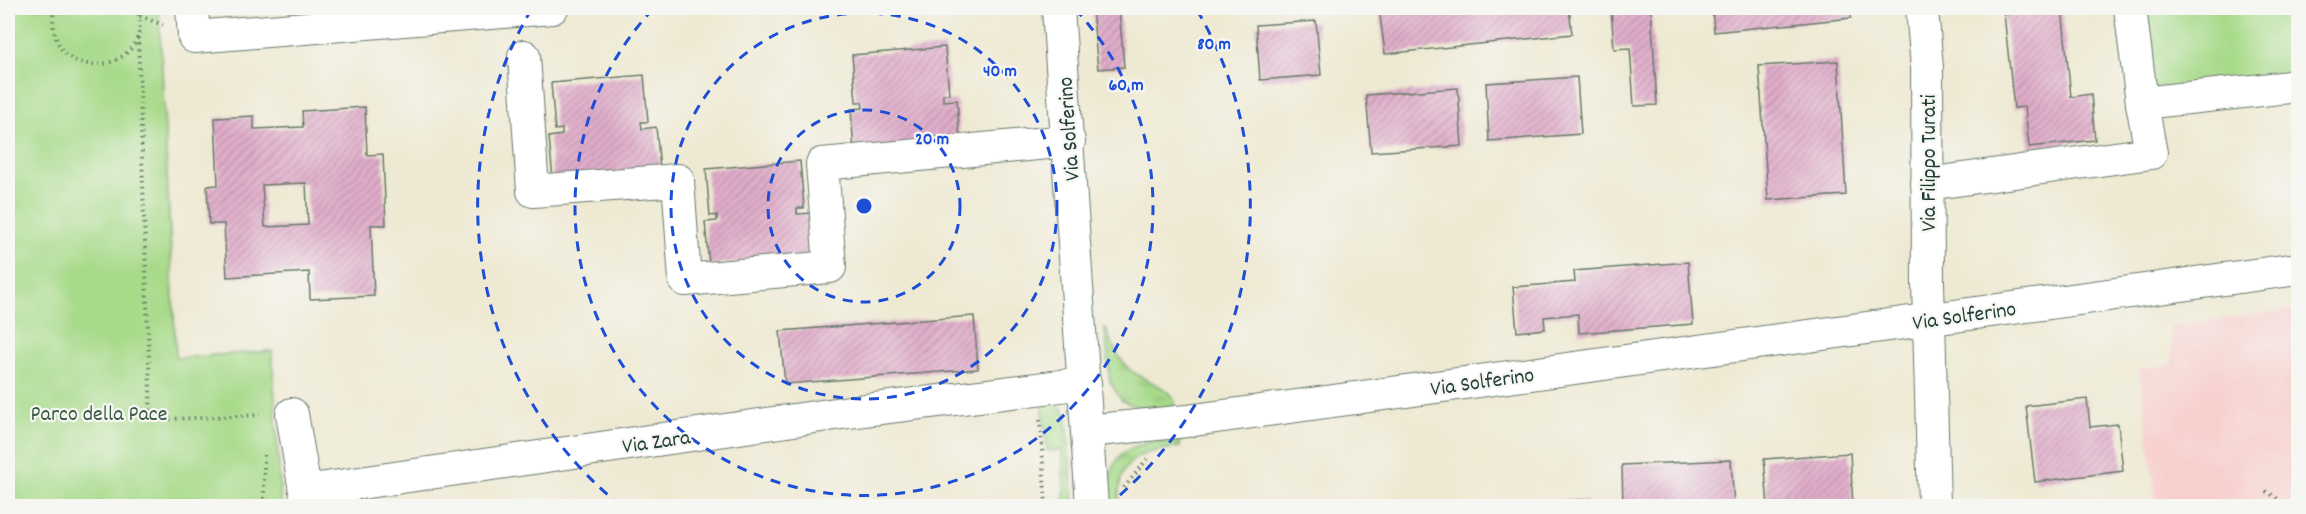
<svg xmlns="http://www.w3.org/2000/svg" width="2306" height="514" viewBox="0 0 2306 514" font-family="Dekko,sans-serif">
<style>
.built{fill:#f7d0ce}
.grass{fill:url(#grass-tufts);stroke:#638c5e;stroke-width:1.5}
.park{fill:#a7da89;stroke:#638c5e;stroke-width:1.5}
.building{fill:url(#building-hatch);fill-rule:evenodd}
.lines{fill:none;stroke-linecap:round;stroke-linejoin:round}
.minor-casing{stroke:#67796b;stroke-width:34}
.path{stroke:#67796b;stroke-width:4;stroke-dasharray:1.5 4.5;stroke-linecap:butt}
.minor{stroke:#fff;stroke-width:32}
.ring{fill:none;stroke:#1d4ed8;stroke-width:3;stroke-dasharray:10 8}
.labels{text-anchor:middle;stroke-width:4.5;stroke-linejoin:round;paint-order:stroke}
.street-label{font-size:22px;fill:#1f3d34;stroke:#f6f6f2}
.park-label{font-size:22px;fill:#3a5c45;stroke:#f6f6f2}
.centre{fill:#1d4ed8;stroke:#f6f6f2;stroke-width:3}
.ring-label{font-size:18px;text-anchor:middle;font-weight:bold;fill:#1d4ed8;stroke:#f6f6f2;stroke-width:4.5;stroke-linejoin:round;paint-order:stroke}
</style>
<defs>
<pattern id="grass-tufts" width="24" height="20" patternUnits="userSpaceOnUse" patternTransform="scale(1.5)"><rect width="24" height="20" fill="#a7da89"/><path d="M3 7l-1-3M5 7V3M7 7l1-3M15 17l-1-3M17 17v-4M19 17l1-3" fill="none" stroke="#8fbc77"/></pattern>
<pattern id="building-hatch" width="6" height="6" patternUnits="userSpaceOnUse" patternTransform="scale(1.5)"><rect width="6" height="6" fill="#e1adcb"/><path d="M-1 1l2-2M0 6l6-6M5 7l2-2" fill="none" stroke="#b68ea6"/></pattern>
</defs>
<rect width="100%" height="100%" fill="#f6f6f2"/>
<filter id="ink" filterUnits="userSpaceOnUse"><feTurbulence type="fractalNoise" baseFrequency=".0167" numOctaves="2"/><feDisplacementMap in="SourceGraphic" scale="12" xChannelSelector="R" yChannelSelector="G"/><feConvolveMatrix kernelMatrix="1 2 1 2 8 2 1 2 1" color-interpolation-filters="sRGB"/></filter>
<filter id="wash" filterUnits="userSpaceOnUse"><feTurbulence type="fractalNoise" baseFrequency=".008" numOctaves="4" result="noise"/><feDisplacementMap in="SourceGraphic" scale="24" xChannelSelector="R" yChannelSelector="G"/><feGaussianBlur stdDeviation="1.35" result="paint"/><feColorMatrix in="noise" values="0 0 0 0 0 0 0 0 0 0 0 0 0 0 0 0 0 1.4 0 .05"/><feComposite in="paint" operator="in"/></filter>
<g filter="url(#wash)">
<rect width="100%" height="100%" fill="#eee9d2"/>
<path class="built" d="M2298 309V506H2157L2139 369 2172 365 2170 326Z"/>
<g class="grass">
<path d="M1105 327C1111 342 1117 357 1129 369 1143 382 1172 385 1176 406L1144 409 1122 401 1110 382Z"/>
<path d="M1042 401C1054 402 1060 403 1066 414L1074 506H1065L1062 450 1047 451Z"/>
<path d="M1180 438V447C1137 453 1117 457 1119 506H1110C1106 448 1128 444 1180 438Z"/>
</g>
<g class="park">
<path d="M8 8H159L176 358 272 351 281 506H8Z"/>
<path d="M2130 8H2298V86L2142 103Z"/>
</g>
<g id="blocks">
<g class="building">
<path d="M1092 8H1119L1124 67 1098 69Z"/>
<path d="M1379 8H1569L1572 34 1385 54Z"/>
<path d="M1611 8H1651L1657 105 1634 106 1630 48 1614 49Z"/>
<path d="M1712 8H1850L1851 18 1714 32Z"/>
<path d="M2062 8 2071 97 2091 94 2095 140 2029 147 2025 107 2014 108 2004 14Z"/>
<path d="M1316 21 1321 75 1260 80 1256 25Z"/>
<path d="M945 47 949 94H943V101L957 100 960 142 854 151 851 109 863 108 862 102H856L852 55Z"/>
<path d="M1838 61 1846 195 1768 200 1759 66Z"/>
<path d="M644 75 648 122H641L642 129 656 127 660 169 553 179 549 137 562 135V129L555 130 551 83Z"/>
<path d="M1577 77 1581 134 1489 141 1486 83Z"/>
<path d="M1458 88 1462 146 1371 152 1366 95Z"/>
<path d="M365 107 367 155 383 154 386 225H371L374 296 310 299 309 272 227 277 224 224H209L207 186 218 185 215 118 254 116V129L303 127 302 111ZM306 183 308 225 265 227 262 185Z"/>
<path d="M800 161 804 208H797V214L812 213 815 255 709 265 705 222 717 221V215L710 216 706 169Z"/>
<path d="M1688 262 1693 324 1579 333 1578 314 1544 317 1545 329 1517 332 1513 287 1575 282 1574 271Z"/>
<path d="M974 316 978 369 785 384 780 331Z"/>
<path d="M2087 399 2090 427 2118 424 2123 471 2035 482 2026 406Z"/>
<path d="M1850 453 1853 506H1768L1764 459Z"/>
<path d="M1731 460 1734 506H1623L1622 465Z"/>
<path d="M1587 500V506H1550V501Z"/>
</g>
</g>
</g>
<g filter="url(#ink)">
<use href="#blocks" fill-opacity="0" stroke="#67796b" stroke-width="1.5"/>
<g class="lines">
<g class="minor-casing">
<g id="minor">
<path d="M192 8 194 37 552 8"/>
<path d="M1058 8 1092 506"/>
<path d="M1922 8 1927 68 1928 283 1934 506"/>
<path d="M2130 8 2142 103"/>
<path d="M524 56 533 191 678 180 685 280 830 267 822 164 1069 141"/>
<path d="M1927 184 2151 153 2142 103 2298 86"/>
<path d="M292 414 305 491 849 412 1085 383"/>
<path d="M1087 431 1187 421 2298 269"/>
</g>
</g>
<g class="path">
<path d="M54 8C42 92 159 74 137 8"/>
<path d="M140 16 163 25"/>
<path d="M138 37 151 420 260 415"/>
<path d="M1040 420 1046 506"/>
<path d="M264 455V506"/>
<path d="M1124 488 1147 459"/>
<path d="M2266 491 2289 506"/>
</g>
<use href="#minor" class="minor"/>
</g>
</g>
<g class="ring">
<circle cx="864" cy="206" r="96"/>
<circle cx="864" cy="206" r="193"/>
<path d="M1075 9A289 289 0 1 1 653 9"/>
<path d="M621 506A386 386 0 0 1 531 10M1197 10A386 386 0 0 1 1107 506"/>
</g>
<g class="labels">
<g class="street-label">
<text transform="translate(1067 129) rotate(-94)" y="8">Via Solferino</text>
<text transform="translate(1927 163) rotate(-90)" y="8">Via Filippo Turati</text>
<text transform="translate(1964 314) rotate(-8)" y="8">Via Solferino</text>
<text transform="translate(1482 380) rotate(-8)" y="8">Via Solferino</text>
<text transform="translate(656 440) rotate(-8)" y="8">Via Zara</text>
</g>
<g class="park-label">
<text x="99" y="420">Parco della Pace</text>
</g>
</g>
<circle cx="864" cy="206" r="9" class="centre"/>
<g class="ring-label">
<text x="1214" y="49">80 m</text>
<text x="1000" y="76">40 m</text>
<text x="1126" y="90">60 m</text>
<text x="932" y="144">20 m</text>
</g>
<rect width="2306" height="514" fill="none" stroke="#f6f6f2" stroke-width="30"/>
</svg>
